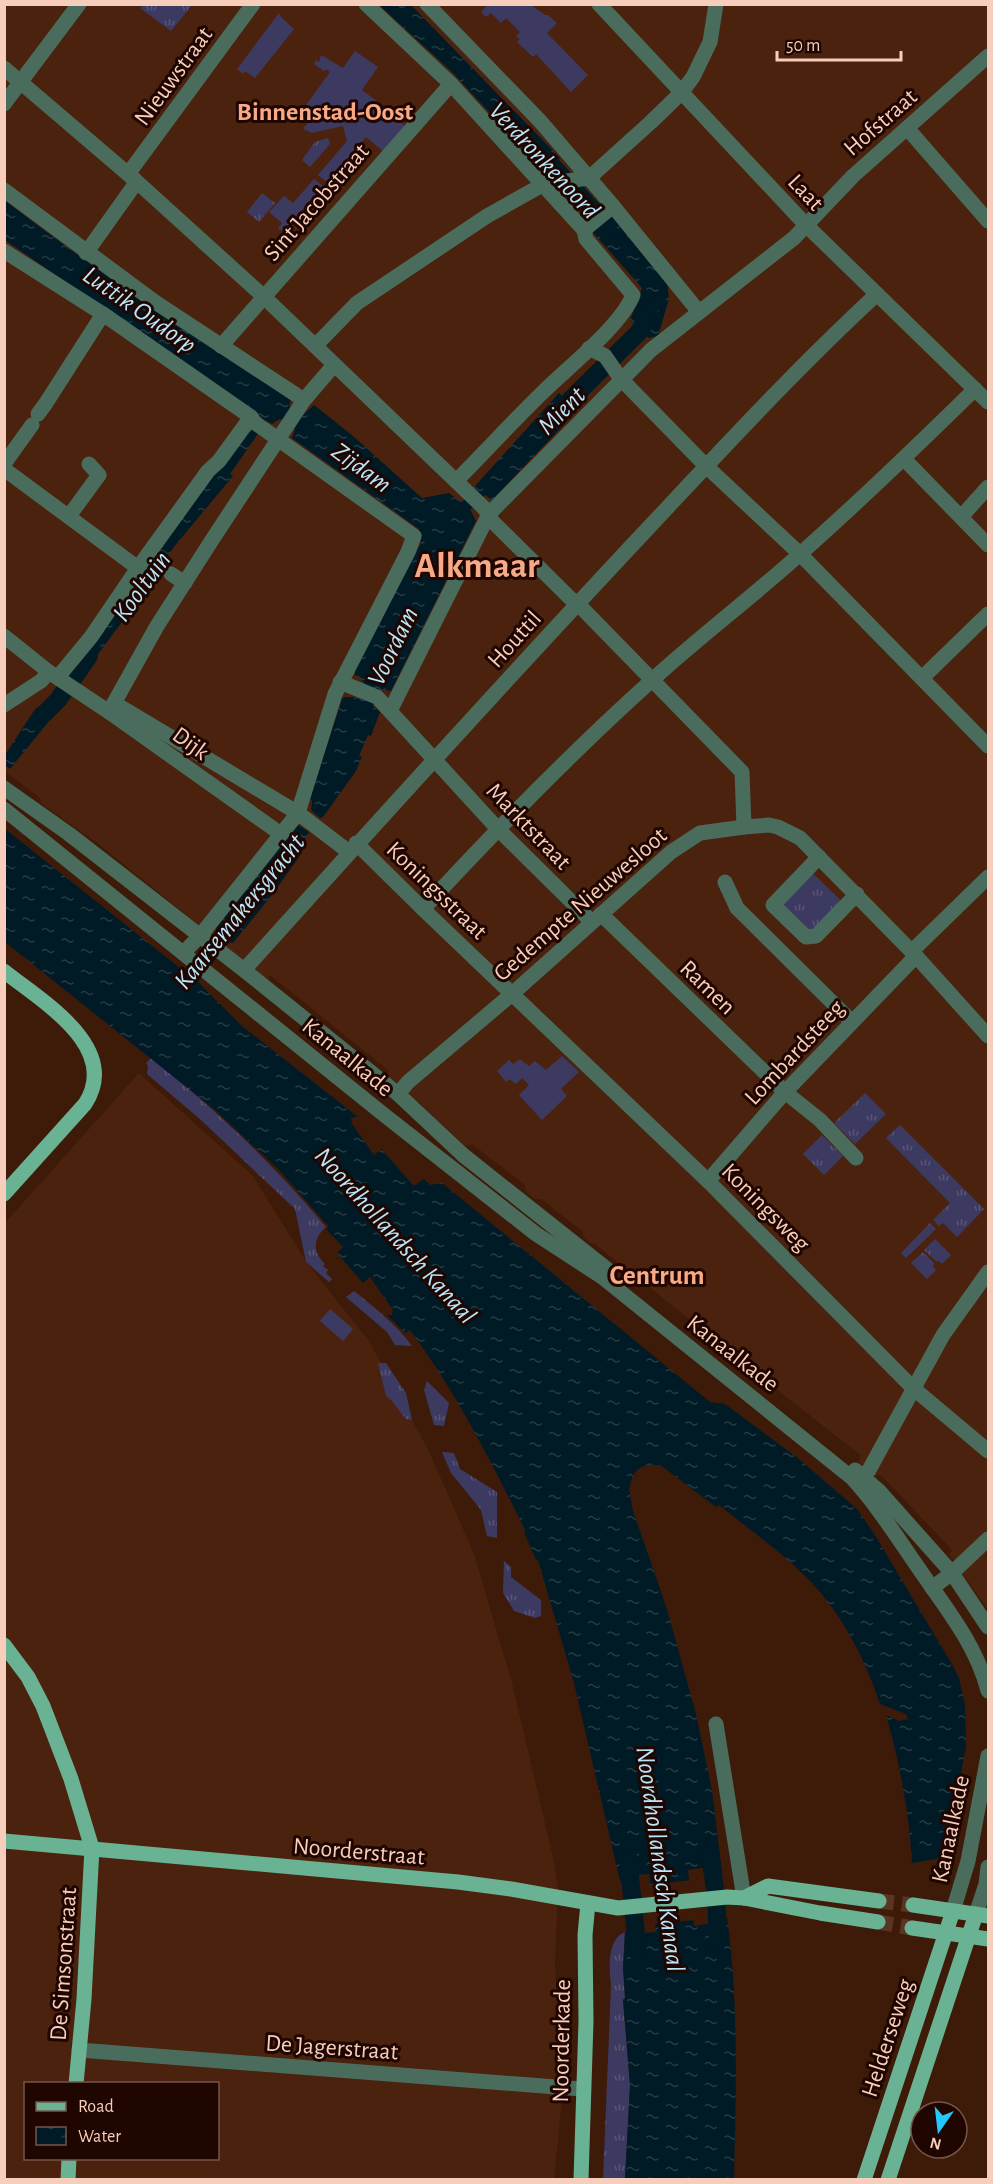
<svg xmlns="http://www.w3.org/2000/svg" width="993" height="2184" viewBox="0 0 993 2184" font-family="'Alegreya Sans',sans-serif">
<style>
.built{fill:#4b220e;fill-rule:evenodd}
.grass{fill:url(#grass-tufts)}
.garden{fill:#3d3a62}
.water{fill:url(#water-ripples)}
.pier{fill:#3e1a08}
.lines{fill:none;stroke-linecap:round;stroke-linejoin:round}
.canal{stroke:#001b26;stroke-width:18}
.major-tunnel{stroke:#5a3523;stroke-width:15;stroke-dasharray:15 8;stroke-linecap:butt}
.minor{stroke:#4a6c5d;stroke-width:15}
.major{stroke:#69b294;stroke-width:15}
.labels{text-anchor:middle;stroke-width:6;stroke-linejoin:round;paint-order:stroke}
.street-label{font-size:24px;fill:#f7cebc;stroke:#200600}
.neighbourhood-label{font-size:26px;font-weight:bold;fill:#f7aa85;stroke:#200600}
.water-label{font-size:26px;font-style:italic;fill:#bae6f9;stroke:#200600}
.quarter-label{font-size:27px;font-weight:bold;fill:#f7aa85;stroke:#200600}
.town-label{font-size:36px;font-weight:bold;fill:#f7aa85;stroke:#200600}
</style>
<defs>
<pattern id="grass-tufts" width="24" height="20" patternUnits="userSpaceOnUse" patternTransform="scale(1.5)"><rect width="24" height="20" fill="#3d3a62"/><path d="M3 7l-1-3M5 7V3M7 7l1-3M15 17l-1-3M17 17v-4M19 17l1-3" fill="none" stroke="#5a5577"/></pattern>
<pattern id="water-ripples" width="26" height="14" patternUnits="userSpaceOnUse" patternTransform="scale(1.5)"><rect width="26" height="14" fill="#001b26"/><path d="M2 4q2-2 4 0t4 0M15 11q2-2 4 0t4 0" fill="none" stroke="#263b44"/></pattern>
</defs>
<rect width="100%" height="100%" fill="#3e1a08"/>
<g class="built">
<path d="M4 5H988V1610L949 1554 952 1550 881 1475 874 1476 859 1462 860 1455 766 1381H761L755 1376 754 1371 716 1340 710 1341 706 1337V1333L631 1272H624L617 1266V1262L594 1243H590L583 1237V1232L541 1199H535L526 1192 524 1184 473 1145H464L410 1094 386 1075 389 1071 270 975 267 979 97 843 42 804 40 798 5 771Z"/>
<path d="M139 1073 253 1176 307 1263 369 1341 429 1451 474 1554 512 1683 553 1857 558 1888 555 1963 563 2090 554 2179 5 2180V1223ZM26 2084H218V2158H26Z"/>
</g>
<g class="grass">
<path d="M145 4H192V5L171 31 140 8Z"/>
<path d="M328 138 330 144 310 167 302 160 315 142Z"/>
<path d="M262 193 275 203 259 222 247 212Z"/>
<path d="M806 867 849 908 816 941 769 904Z"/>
<path d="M151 1058C215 1109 273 1163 326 1227 313 1238 312 1252 325 1264L323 1266 328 1270 326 1273 332 1279 329 1282 306 1262 295 1209 201 1120 147 1074 148 1066 146 1063Z"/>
<path d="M865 1093 886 1114 855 1144 834 1123Z"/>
<path d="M900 1125 984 1209 957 1237 943 1223 939 1226 933 1220 950 1203 886 1138Z"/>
<path d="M822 1135 843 1156 824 1175 803 1154Z"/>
<path d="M930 1223 936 1229 906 1258 901 1253Z"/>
<path d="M935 1239 951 1255 942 1264 939 1261H936L924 1250Z"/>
<path d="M923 1252 934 1263 933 1266 936 1270 927 1279 911 1263Z"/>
<path d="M354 1291C375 1308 396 1324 412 1346L395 1345 387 1332 346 1297Z"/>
<path d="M378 1363H386L406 1393 412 1420 406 1419 391 1400 386 1396Z"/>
<path d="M427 1381 449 1403 444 1426 434 1425 424 1390Z"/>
<path d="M442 1452 454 1453 460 1469 497 1492V1538L487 1536 481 1510 451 1473Z"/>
<path d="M504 1561 511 1567V1577L541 1600V1616L535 1618 514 1611 503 1593Z"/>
<path d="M625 1932 623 1967 625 1998 623 2000 630 2085 625 2179 603 2180 611 1985C609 1968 607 1939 625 1932Z"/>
</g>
<g class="garden">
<path d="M487 5H531L545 15H548L557 23 547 33 588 75 571 92 536 54 533 57 517 42 520 39 516 36 520 32 506 18 501 23 491 13 486 17 481 12Z"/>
<path d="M279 13 281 17 294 29 255 78 245 71 243 74 237 69Z"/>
<path d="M355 51 378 67 362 90 386 108V112L407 127 384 152 366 137 327 182 318 175 347 141 343 126 312 133 303 129 311 119 301 112 330 72 326 69 324 71 314 64 316 60 319 62 321 55 343 68Z"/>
<path d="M314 179 323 186 283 232 278 228 282 223 269 212 284 196 293 203Z"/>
<path d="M562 1056 579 1072 561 1089 567 1096 542 1120 519 1095 529 1085 522 1078 516 1084 509 1079 506 1082 497 1071 509 1060 513 1064 520 1059 529 1066 535 1061 546 1070Z"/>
<path d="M330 1309 353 1329 343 1341 320 1321Z"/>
</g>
<g class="water">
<path d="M379 5H411L560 158 545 172 451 71Z"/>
<path d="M4 200C97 271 193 337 291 399L289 406 293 409 285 421 280 419 272 424 267 421 230 474 233 476 173 548 142 595 81 677 73 672 74 670 166 536 243 437 253 430 262 417 5 240Z"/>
<path d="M611 207 667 280 669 299 658 336 649 338 630 320 642 288 589 228Z"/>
<path d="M559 393 577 411 492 500 485 495 481 499 472 491 476 485Z"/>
<path d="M314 405 353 436 422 498 449 493 461 502 466 497 475 505 471 511 476 521 391 691 380 689 373 706 380 712 371 736 368 735 359 756 362 757 356 771 323 817 320 818 311 810 312 801 310 798 342 699 345 697H357L364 682 355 675V670L421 543 419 529 292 438 295 429 291 426Z"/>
<path d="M57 696 64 701 55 709 54 715 10 769 5 765V755L35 709Z"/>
<path d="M298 825 309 832 298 851 299 857 272 895 233 943 229 942 198 982 243 1027 358 1117 351 1118 352 1124 374 1155 381 1149 414 1186 424 1179 430 1185 442 1183 710 1402 725 1404 799 1459 857 1509 875 1535 953 1666 959 1678 965 1705 966 1747 945 1854 936 1859 912 1863C909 1812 900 1764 886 1715L899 1721 908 1719 906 1714 880 1704C864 1656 840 1610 804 1575 778 1549 747 1528 719 1505L716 1507 660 1465H646L637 1470 632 1478 629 1489 633 1511 667 1609 696 1714 712 1790 722 1873 704 1875 703 1868 688 1870 694 1926 713 1923 712 1919 727 1917C739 2004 736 2092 734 2179H625L630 2085 623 2000 625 1998 623 1967 625 1932 642 1927 643 1933 656 1932 649 1874 637 1875V1882L620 1881 574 1683 538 1560H536L524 1532 525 1530C491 1461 456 1392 410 1330L405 1333 387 1315H392L393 1310 370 1277 363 1283 337 1253 343 1247 326 1229 329 1227 279 1170 215 1110 5 942 4 828 185 972 217 931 215 928Z"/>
</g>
<path class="pier" d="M692 1880 697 1920 652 1924 648 1885Z"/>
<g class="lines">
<g class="canal">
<path d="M536 148 601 219 609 231"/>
<path d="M551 419 641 330 649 309"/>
<path d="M44 714 58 700 89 656"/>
<path d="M710 1852 716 1897 718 1941"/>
<path d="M628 1858 638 1953"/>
</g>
<g class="major-tunnel">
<path d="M879 1901 913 1905"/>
<path d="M878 1922 912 1928"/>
</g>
<g class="minor">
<path d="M366 4 451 84 584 230 586 239 633 295C621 326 567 368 543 392 513 421 485 452 456 481"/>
<path d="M427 4 540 121 613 206 699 312"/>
<path d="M599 4 806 225 988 402"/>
<path d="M4 68 135 180 263 296 484 508 493 522 571 599 577 603 742 772 744 827"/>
<path d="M4 104 79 4"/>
<path d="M907 128 988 221"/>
<path d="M128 174 253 4"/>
<path d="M589 178 651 122 681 93 693 77 710 42 716 4"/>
<path d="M4 190 155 302 304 400"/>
<path d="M584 230 613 206"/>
<path d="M4 251 103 314 251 417 254 422 414 536 408 552 335 694 298 813 200 936 183 953"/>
<path d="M86 253 133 187 135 180"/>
<path d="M221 346 451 84"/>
<path d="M315 346 357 303 487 216 544 184 589 178"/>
<path d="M589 348 605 356 621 379 706 466 800 554 988 746"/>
<path d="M38 414 46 403 103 314"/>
<path d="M904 459 988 545"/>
<path d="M4 464 32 425"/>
<path d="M4 469 138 568"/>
<path d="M69 516 99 475 89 464"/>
<path d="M961 517 988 487"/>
<path d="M171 574 185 583"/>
<path d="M4 636 49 672 109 712 281 834"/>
<path d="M58 677 91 637 138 568 208 471 219 461 251 417"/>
<path d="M922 678 988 614"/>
<path d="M340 682 377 697 497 828 592 922"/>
<path d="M114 703 298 813 349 852"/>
<path d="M4 705 41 681 49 672"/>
<path d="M390 711 489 514 651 350 794 238 853 176 988 56"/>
<path d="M109 712 157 626 212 540 304 400 334 365"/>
<path d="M4 788 69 834 244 970 398 1094 463 1155 608 1270"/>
<path d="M4 809 383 1114 536 1234 602 1277 852 1478C876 1504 895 1534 915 1563 942 1603 976 1643 988 1691"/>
<path d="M356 843 423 909 708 1181 913 1388 988 1451"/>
<path d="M819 857 773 905 806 937 816 936 857 894"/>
<path d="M725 882 737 908 851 1021"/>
<path d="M423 909C496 830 571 753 651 681 699 637 751 598 800 554 860 501 918 445 975 389"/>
<path d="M601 914 785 1092 820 1120 856 1158"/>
<path d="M912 951 988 877"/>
<path d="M244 970C379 820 514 671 652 524 725 446 798 367 877 294"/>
<path d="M398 1094 408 1082 512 994 671 852 700 833 744 827 769 825 778 827 800 838 916 956 988 1036"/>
<path d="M708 1181 785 1092 916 956"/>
<path d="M855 1470 880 1492 952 1573 988 1627"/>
<path d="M863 1476 869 1470 943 1335 988 1272"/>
<path d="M932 1588 952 1573 988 1539"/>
<path d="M716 1724 744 1898"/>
<path d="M953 1911 968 1861 988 1756"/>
<path d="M976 1914 986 1884 988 1867"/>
<path d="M79 2050 582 2089"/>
</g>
<g class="major">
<path d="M4 971C41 1001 122 1047 85 1104L4 1194"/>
<path d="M4 1645 28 1677 43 1706 71 1779 92 1848 84 1999 76 2084"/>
<path d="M4 1841 458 1882 511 1889 618 1908 727 1897 744 1898 820 1913 878 1922"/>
<path d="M744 1898 768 1886 879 1901"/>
<path d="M913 1905 988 1916"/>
<path d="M912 1928 988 1939"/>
<path d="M68 2180 69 2158"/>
<path d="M581 2180 586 2021 585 1935 588 1903"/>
<path d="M864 2180 953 1911"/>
<path d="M888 2180 976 1914"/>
</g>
</g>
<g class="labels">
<g class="street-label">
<text transform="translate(173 76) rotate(-54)" y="8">Nieuwstraat</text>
<text transform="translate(880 122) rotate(-41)" y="8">Hofstraat</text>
<text transform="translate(806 192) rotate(47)" y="8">Laat</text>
<text transform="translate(316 202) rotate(-49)" y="8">Sint Jacobstraat</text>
<text transform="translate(514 639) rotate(-48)" y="8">Houttil</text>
<text transform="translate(191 743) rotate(36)" y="8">Dijk</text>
<text transform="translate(529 826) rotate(46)" y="8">Marktstraat</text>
<text transform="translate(437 890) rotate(44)" y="8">Koningsstraat</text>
<text transform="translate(580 904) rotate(-41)" y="8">Gedempte Nieuwesloot</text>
<text transform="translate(708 987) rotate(44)" y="8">Ramen</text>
<text transform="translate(794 1052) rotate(-47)" y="8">Lombardsteeg</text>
<text transform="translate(348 1057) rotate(39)" y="8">Kanaalkade</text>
<text transform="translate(766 1207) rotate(45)" y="8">Koningsweg</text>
<text transform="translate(733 1353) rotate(38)" y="8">Kanaalkade</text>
<text transform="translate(950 1829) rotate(-78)" y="8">Kanaalkade</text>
<text transform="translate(359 1851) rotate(5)" y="8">Noorderstraat</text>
<text transform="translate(63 1964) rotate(-86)" y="8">De Simsonstraat</text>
<text transform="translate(887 2038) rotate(-72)" y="8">Helderseweg</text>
<text transform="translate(561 2041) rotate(-89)" y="8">Noorderkade</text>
<text transform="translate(332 2047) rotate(4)" y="8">De Jagerstraat</text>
</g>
<g class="neighbourhood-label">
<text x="325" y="120">Binnenstad-Oost</text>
</g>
<g class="water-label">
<text transform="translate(545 160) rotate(47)" y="9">Verdronkenoord</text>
<text transform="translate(140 309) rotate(35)" y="9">Luttik Oudorp</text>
<text transform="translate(561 410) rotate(-45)" y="9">Mient</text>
<text transform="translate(362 467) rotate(36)" y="9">Zijdam</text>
<text transform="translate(141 586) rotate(-54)" y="9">Kooltuin</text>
<text transform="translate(392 646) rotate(-64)" y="9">Voordam</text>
<text transform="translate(239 911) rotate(-51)" y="9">Kaarsemakersgracht</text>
<text transform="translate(396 1235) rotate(48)" y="9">Noordhollandsch Kanaal</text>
<text transform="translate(661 1859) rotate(82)" y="9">Noordhollandsch Kanaal</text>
</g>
<g class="quarter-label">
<text x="657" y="1284">Centrum</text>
</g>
<g class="town-label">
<text x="477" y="577">Alkmaar</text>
</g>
</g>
<rect width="993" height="2184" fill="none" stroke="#f7cebc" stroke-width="12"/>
<rect x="24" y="2082" width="195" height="78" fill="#200600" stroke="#76564b" stroke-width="1.5"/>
<rect x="36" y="2102" width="30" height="9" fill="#69b294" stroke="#76564b" stroke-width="1.5"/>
<text x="78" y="2112" font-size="18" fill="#f7cebc">Road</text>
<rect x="36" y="2127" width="30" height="18" fill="url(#water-ripples)" stroke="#76564b" stroke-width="1.5"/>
<text x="78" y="2142" font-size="18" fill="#f7cebc">Water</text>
<g transform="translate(939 2130) rotate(194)"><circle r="28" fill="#200600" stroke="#76564b" stroke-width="1.5"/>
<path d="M0-4.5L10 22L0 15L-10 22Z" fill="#21c9fd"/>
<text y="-9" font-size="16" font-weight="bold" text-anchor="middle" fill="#f7cebc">N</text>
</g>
<path d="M777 51v9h124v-9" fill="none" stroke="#f7cebc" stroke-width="3"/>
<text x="786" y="51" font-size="18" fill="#f7cebc" stroke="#200600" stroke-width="4.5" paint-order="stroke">50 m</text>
</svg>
